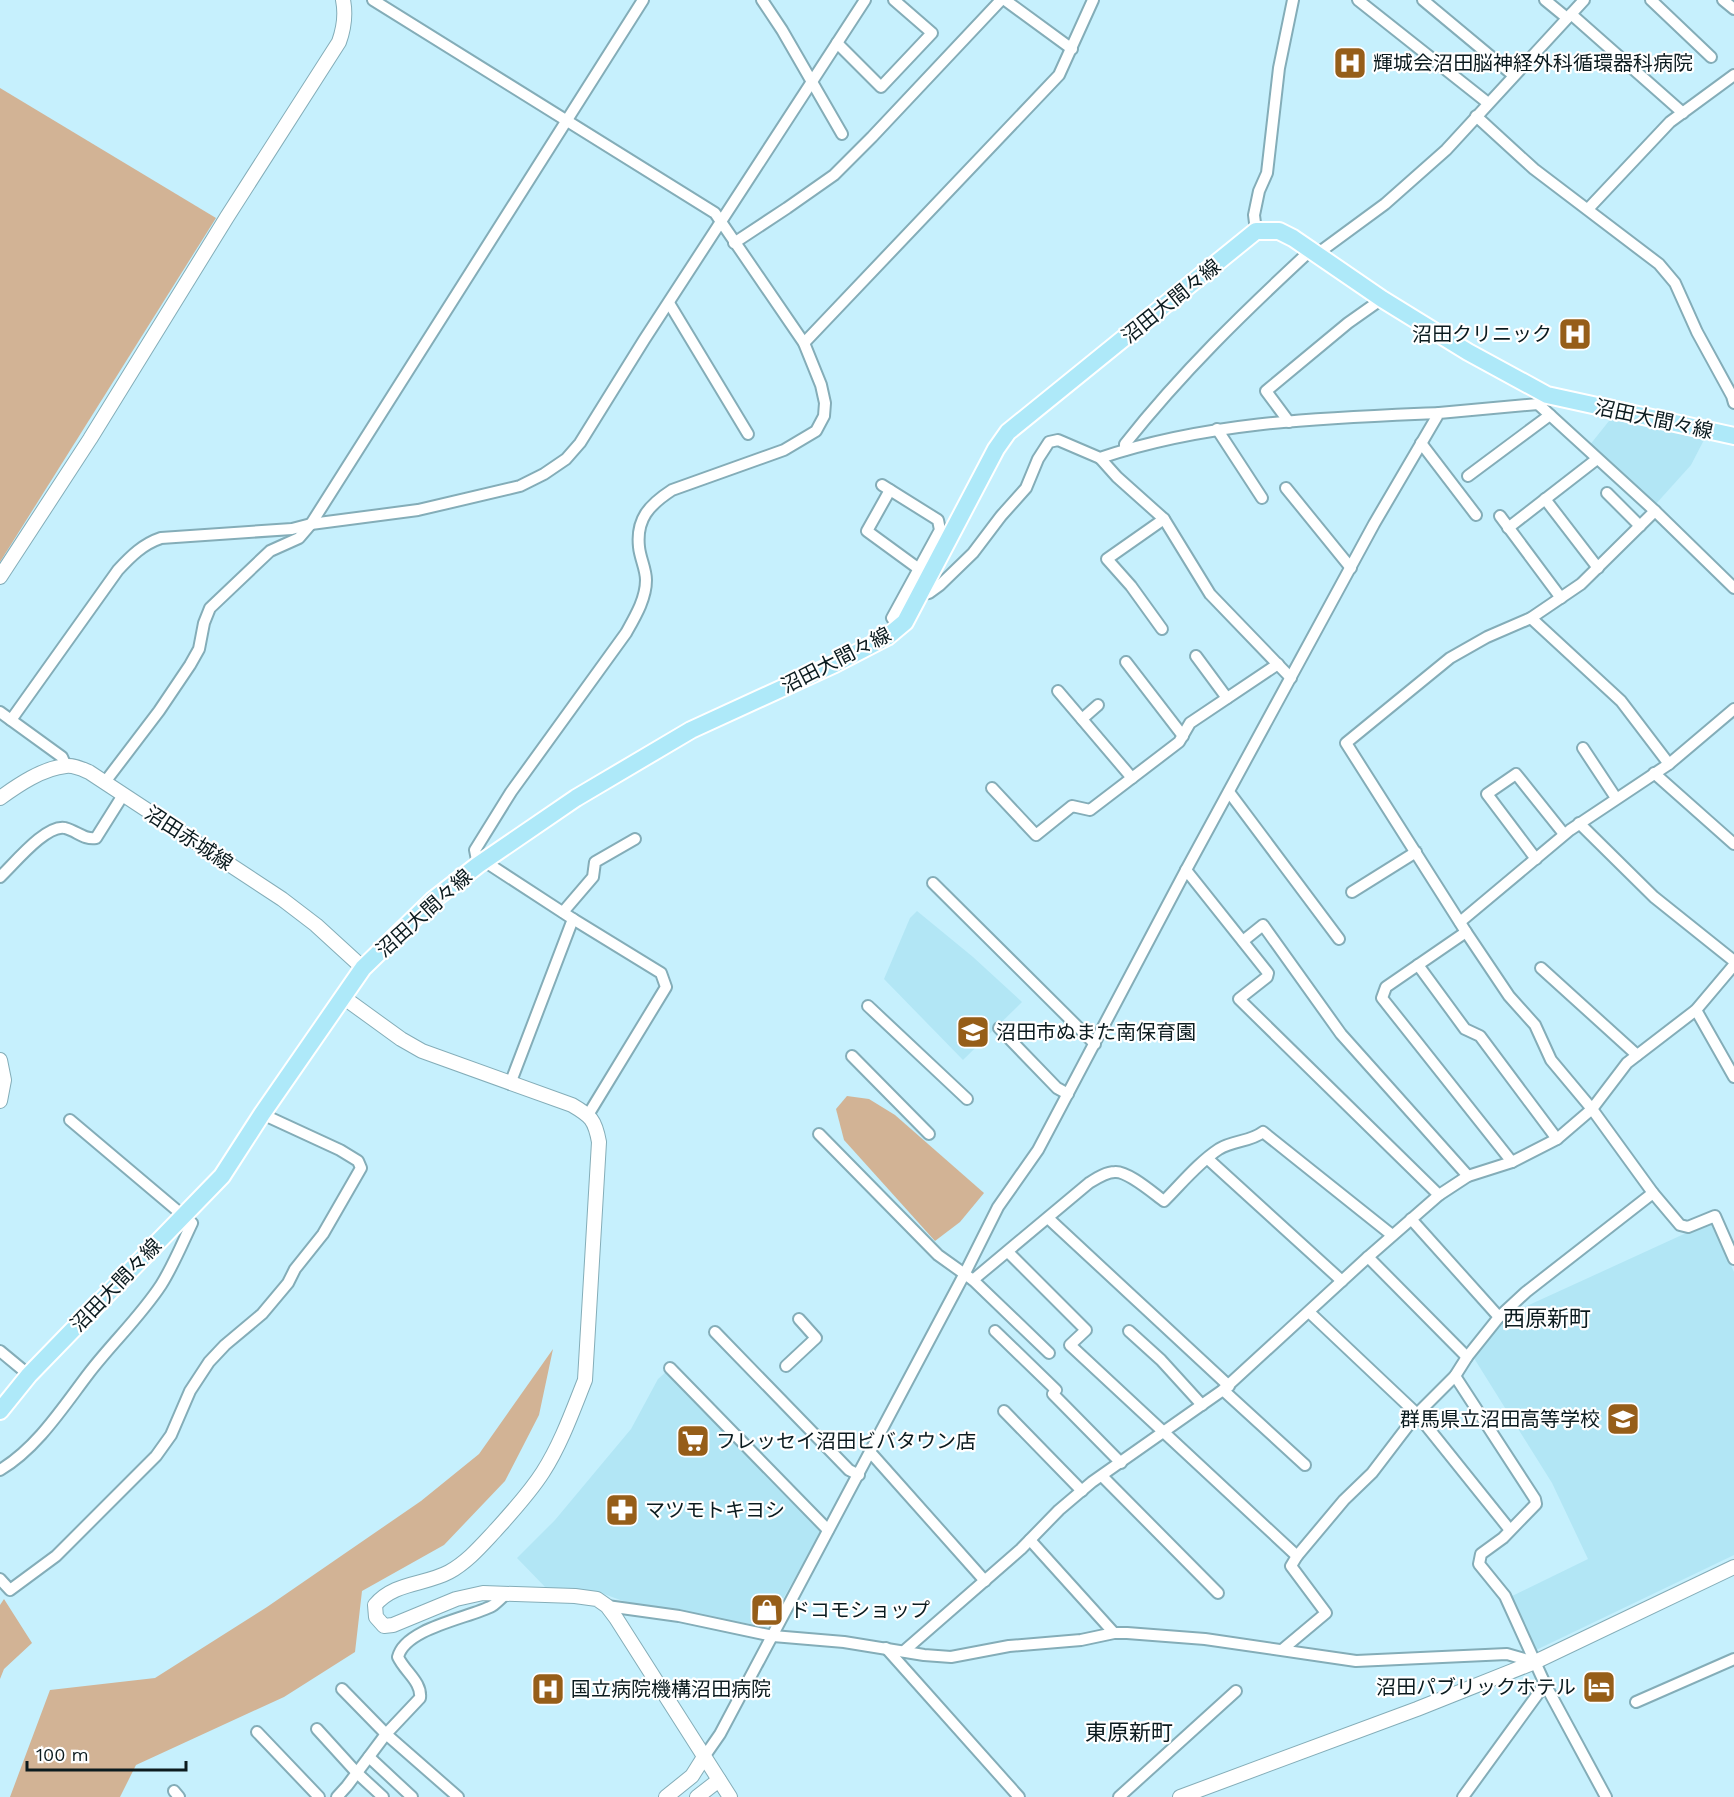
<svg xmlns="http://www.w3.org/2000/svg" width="1734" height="1797" viewBox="0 0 1734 1797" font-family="'Work Sans','Noto Sans JP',sans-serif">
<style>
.built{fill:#b2e6f5}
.green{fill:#d2b395}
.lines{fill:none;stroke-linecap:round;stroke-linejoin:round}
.street-casing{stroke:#84adb8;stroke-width:14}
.secondary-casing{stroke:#84adb8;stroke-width:16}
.primary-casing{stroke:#fff;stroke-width:20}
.street{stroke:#fff;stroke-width:10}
.secondary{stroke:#fff;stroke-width:14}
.primary{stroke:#aee9f9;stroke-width:16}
.labels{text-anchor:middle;stroke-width:4.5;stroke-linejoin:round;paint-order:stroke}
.poi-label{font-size:20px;fill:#0b1b1f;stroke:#fff;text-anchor:start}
.street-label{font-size:20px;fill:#0b1b1f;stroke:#fff}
.quarter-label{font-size:22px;fill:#0b1b1f;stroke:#fff}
</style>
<rect width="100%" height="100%" fill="#c6f0fd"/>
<g class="built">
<path d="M1613 416 1706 436 1691 465 1654 506 1589 446Z"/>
<path d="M917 911 973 957 1022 1002 963 1060 884 979 910 918Z"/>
<path d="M1708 1223 1712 1225 1734 1272V1555L1534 1651 1510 1597 1588 1559 1552 1483 1472 1355 1503 1317Z"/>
<path d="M667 1371 819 1526 821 1532 767 1627 626 1602 601 1593 547 1589 517 1558 555 1520 631 1429 658 1379Z"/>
</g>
<g class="green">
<path d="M0 88 216 218 0 562Z"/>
<path d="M847 1096 869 1099 895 1115 984 1193 960 1222 935 1241 844 1140 836 1109Z"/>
<path d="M553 1349 539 1415 505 1481 444 1545 362 1591 355 1652 284 1697 136 1765 120 1797H10L50 1690 155 1678 267 1607 421 1501 479 1454Z"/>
<path d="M4 1599 32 1643 4 1669 0 1679V1605Z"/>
</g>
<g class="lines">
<g class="street-casing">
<g id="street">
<path d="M373 0 715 213 804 343 821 385 825 403 824 416 816 431 784 450 672 490C649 505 636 519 639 547 640 558 646 569 646 580 646 599 635 617 626 633L511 792 475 850 478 865"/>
<path d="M762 0 782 30 842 134"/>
<path d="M1005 0 1072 49"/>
<path d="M1358 0 1488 103"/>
<path d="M1423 0 1513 75"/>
<path d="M1545 0 1567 18"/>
<path d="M1651 0 1711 57"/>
<path d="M1723 0 1734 9"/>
<path d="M1571 14 1683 113"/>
<path d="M837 43 881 87 932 33 894 0"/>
<path d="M1476 116 1534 169 1659 264 1675 283 1697 332 1732 396 1734 403"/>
<path d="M1588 209 1670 122 1734 75"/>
<path d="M1256 231 1254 215 1259 191 1267 173 1279 68 1293 0"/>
<path d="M734 243 787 208 834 175 872 137 1001 0"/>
<path d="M1317 254 1385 204 1446 150 1584 0"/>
<path d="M669 303 748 434"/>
<path d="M804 343 1059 75 1093 0"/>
<path d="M1538 404 1655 511 1734 588"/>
<path d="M1289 422 1266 391 1348 323 1382 299"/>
<path d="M1217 429 1262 498"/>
<path d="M1421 443 1476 515"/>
<path d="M1125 450V444C1182 372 1244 312 1311 250"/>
<path d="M1100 458 1117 477 1164 519 1210 594 1291 678"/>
<path d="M1468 476 1550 415"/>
<path d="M882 485 938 520 940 530 892 618 899 627"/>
<path d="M1286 488 1351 568"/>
<path d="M890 490 867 531 919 569"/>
<path d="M1607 493 1640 526"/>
<path d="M1545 499 1598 568"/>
<path d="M1655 511 1581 584 1531 618 1487 637 1450 658 1346 743 1466 932 1509 996 1535 1025 1551 1060 1592 1109 1653 1193 1680 1225 1688 1227 1715 1216 1734 1259"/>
<path d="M1500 516 1561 598"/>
<path d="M1508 528 1597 459"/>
<path d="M920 594 929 593 940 585 973 553 1001 516 1026 488 1038 459 1049 442 1058 440 1100 458C1210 421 1324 418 1439 413"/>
<path d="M1531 618 1621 701 1669 764"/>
<path d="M1162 629 1131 586 1107 559 1164 519"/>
<path d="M1196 656 1227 698"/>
<path d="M1126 662 1183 736"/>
<path d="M1058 691 1132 778"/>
<path d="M0 712 62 757 66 766"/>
<path d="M1082 719 1098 705"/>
<path d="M11 720 118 570C131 556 143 544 161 538L292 529 311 524 418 510 520 486 544 474 566 459 580 443 644 340 865 0"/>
<path d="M1583 748 1616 798"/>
<path d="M1654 773 1734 844"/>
<path d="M105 782 159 711 190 665 199 649 204 623 210 608 270 551 299 538 311 524 643 0"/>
<path d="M992 788 1036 835 1072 806 1090 810 1179 742 1190 723 1278 664"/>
<path d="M1229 792 1339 939"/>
<path d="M1579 823 1654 897 1734 961"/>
<path d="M1536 859 1487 794 1516 774 1564 834"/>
<path d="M484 861 573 919 510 1084"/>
<path d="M1186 870 1268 973 1267 977 1239 999 1439 1195"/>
<path d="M0 877C14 864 46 824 65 828 77 831 84 840 96 838L123 795"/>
<path d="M933 883 1095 1044"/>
<path d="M1352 892 1416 852"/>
<path d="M563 912 593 877 595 862 635 839"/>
<path d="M573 919 661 973 666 987 588 1115"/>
<path d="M1460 922 1570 830 1669 764 1734 709"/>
<path d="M1466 932 1386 987 1382 998 1512 1162"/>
<path d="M1243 941 1263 925 1341 1034 1468 1176"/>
<path d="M1418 965 1465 1029 1480 1036 1557 1139"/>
<path d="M1541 968 1637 1055"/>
<path d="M868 1006 967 1099"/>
<path d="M1696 1010 1734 1077"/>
<path d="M999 1028 1057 1088 1068 1094"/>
<path d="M852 1056 929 1134"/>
<path d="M819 1134 938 1255 973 1280 1089 1183C1097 1178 1106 1172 1115 1172 1128 1171 1153 1193 1164 1201 1181 1184 1199 1162 1219 1149 1234 1140 1250 1142 1263 1132L1392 1235"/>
<path d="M1208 1159 1342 1281"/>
<path d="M1048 1218 1229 1386"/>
<path d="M1411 1219 1499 1317"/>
<path d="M1008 1252 1086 1330 1070 1345 1297 1556"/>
<path d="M1368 1257 1467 1357"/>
<path d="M973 1280 1049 1353"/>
<path d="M1309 1312 1417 1414 1510 1530"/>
<path d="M995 1331 1056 1390 1053 1394 1121 1463"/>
<path d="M1129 1331 1161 1360 1202 1405"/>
<path d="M715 1332 849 1470 859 1475"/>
<path d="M0 1351 29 1375"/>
<path d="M786 1366 816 1338 799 1319"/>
<path d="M670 1368 828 1530"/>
<path d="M1455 1376 1535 1499 1536 1504 1503 1538 1481 1554 1479 1564 1505 1596 1545 1684 1606 1797"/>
<path d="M1223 1390 1305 1465"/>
<path d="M1004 1411 1082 1491"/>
<path d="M871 1453 985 1581"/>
<path d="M0 1470C37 1448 63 1407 89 1373 112 1343 140 1317 161 1285 173 1266 182 1244 192 1223L70 1120"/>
<path d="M1102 1476 1218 1593"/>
<path d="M1030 1540 1114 1633"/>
<path d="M0 1579 10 1590 56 1556 156 1456 171 1435 190 1391 209 1362 225 1345 262 1314 288 1283 295 1269 323 1234 361 1168 358 1161 340 1150 262 1114"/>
<path d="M607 1606 679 1616 773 1636 844 1642 924 1655 951 1657 1009 1646 1081 1640 1114 1633H1127L1205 1639 1356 1661 1507 1654 1535 1662"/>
<path d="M886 1648 1019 1797"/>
<path d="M1283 1649 1326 1613 1291 1566 1297 1556 1344 1500 1372 1473 1417 1414 1455 1376 1467 1357 1499 1317 1526 1292 1653 1193"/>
<path d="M904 1651 1021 1549 1059 1510 1092 1482 1223 1390 1368 1257 1439 1195 1468 1176 1512 1162 1557 1139 1592 1109 1627 1063 1696 1010 1734 965"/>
<path d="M342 1689 386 1734 458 1797"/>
<path d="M1636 1702 1734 1659"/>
<path d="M317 1729 357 1773 383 1797"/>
<path d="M257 1732 319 1797"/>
<path d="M369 1757 412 1797"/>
<path d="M704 1757 720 1734 965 1273 998 1207 1038 1150 1186 870 1374 524 1439 413 1538 404 1547 395"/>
<path d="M174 1791 179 1797"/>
<path d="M337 1797 347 1786 386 1734 420 1698C422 1682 405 1672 398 1657 405 1628 469 1618 492 1606 497 1603 502 1597 507 1593"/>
<path d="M1119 1797 1236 1691"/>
<path d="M1463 1797 1545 1684"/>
</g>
</g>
<g class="secondary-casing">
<g id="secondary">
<path d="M0 577 90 439 227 217 339 42C344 28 346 15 343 0"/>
<path d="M0 798C18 785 43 768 66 766 74 765 82 769 89 772L282 899 316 925 363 968"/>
<path d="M343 997 401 1039 422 1051 572 1105C591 1116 595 1120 599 1142L585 1380C573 1410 561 1444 543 1472 529 1494 511 1513 494 1532 480 1547 467 1562 449 1572 425 1585 394 1582 375 1605L376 1617 384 1626 393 1625 456 1599 483 1593 575 1596 597 1599 607 1606 616 1618 730 1797"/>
<path d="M0 1060 4 1080 0 1101"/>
<path d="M666 1797 692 1776 704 1757"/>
<path d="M697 1797 719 1780"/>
<path d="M1180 1797 1417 1709 1535 1662 1734 1567"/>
</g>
</g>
<g class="primary-casing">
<path id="primary" d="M0 1411 29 1375 222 1176 262 1114 363 968 433 900 478 865 576 798 691 730 835 664 887 637 905 622 996 449 1008 432 1256 231H1279L1293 238 1382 299 1468 352 1547 395 1734 436"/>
</g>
<use href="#street" class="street"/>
<use href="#secondary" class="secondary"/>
<use href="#primary" class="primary"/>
</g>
<defs>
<g id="hospital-square" transform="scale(1.725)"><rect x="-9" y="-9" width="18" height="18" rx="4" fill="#965e19" stroke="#fff"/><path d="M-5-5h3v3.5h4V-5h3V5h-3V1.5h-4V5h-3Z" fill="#fff"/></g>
<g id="school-square" transform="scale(1.725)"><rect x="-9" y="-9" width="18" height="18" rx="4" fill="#965e19" stroke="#fff"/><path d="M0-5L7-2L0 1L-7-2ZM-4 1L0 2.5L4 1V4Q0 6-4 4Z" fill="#fff"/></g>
<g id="supermarket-square" transform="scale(1.725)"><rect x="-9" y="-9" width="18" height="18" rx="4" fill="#965e19" stroke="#fff"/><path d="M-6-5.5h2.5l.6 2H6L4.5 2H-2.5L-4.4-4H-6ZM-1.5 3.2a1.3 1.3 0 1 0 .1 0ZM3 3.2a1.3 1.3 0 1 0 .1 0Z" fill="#fff"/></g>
<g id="pharmacy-square" transform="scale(1.725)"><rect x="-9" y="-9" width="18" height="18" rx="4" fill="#965e19" stroke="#fff"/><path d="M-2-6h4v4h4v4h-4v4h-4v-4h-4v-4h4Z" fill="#fff"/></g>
<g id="shop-square" transform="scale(1.725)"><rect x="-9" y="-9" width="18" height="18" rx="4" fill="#965e19" stroke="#fff"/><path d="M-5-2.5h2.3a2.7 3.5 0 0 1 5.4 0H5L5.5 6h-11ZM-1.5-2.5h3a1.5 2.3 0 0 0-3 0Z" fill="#fff"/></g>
<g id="hotel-square" transform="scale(1.725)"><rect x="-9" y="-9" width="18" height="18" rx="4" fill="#965e19" stroke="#fff"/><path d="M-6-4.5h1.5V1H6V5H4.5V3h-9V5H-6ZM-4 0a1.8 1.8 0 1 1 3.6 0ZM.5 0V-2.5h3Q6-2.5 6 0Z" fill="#fff"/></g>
</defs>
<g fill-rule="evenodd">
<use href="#hospital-square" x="1350" y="63"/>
<use href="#hospital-square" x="1575" y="334"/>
<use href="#school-square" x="973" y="1032"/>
<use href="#school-square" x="1623" y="1419"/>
<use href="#supermarket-square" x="693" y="1441"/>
<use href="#pharmacy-square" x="622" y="1510"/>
<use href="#shop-square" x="767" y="1610"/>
<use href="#hotel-square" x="1599" y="1687"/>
<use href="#hospital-square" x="548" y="1689"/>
</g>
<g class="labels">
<g class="poi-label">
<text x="1373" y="70">輝城会沼田脳神経外科循環器科病院</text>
<text x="1552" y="341" text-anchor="end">沼田クリニック</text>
<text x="996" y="1039">沼田市ぬまた南保育園</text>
<text x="1600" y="1426" text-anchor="end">群馬県立沼田高等学校</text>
<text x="716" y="1448">フレッセイ沼田ビバタウン店</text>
<text x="645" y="1517">マツモトキヨシ</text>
<text x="790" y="1617">ドコモショップ</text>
<text x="1576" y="1694" text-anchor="end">沼田パブリックホテル</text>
<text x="571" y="1696">国立病院機構沼田病院</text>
</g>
<g class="street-label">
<text transform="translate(1171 301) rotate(-39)" y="7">沼田大間々線</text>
<text transform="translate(1654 419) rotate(12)" y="7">沼田大間々線</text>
<text transform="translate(836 660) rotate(-27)" y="7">沼田大間々線</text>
<text transform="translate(189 838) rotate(33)" y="7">沼田赤城線</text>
<text transform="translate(424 913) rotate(-42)" y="7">沼田大間々線</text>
<text transform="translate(116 1285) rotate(-46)" y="7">沼田大間々線</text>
</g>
<g class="quarter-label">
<text x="1547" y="1326">西原新町</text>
<text x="1129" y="1740">東原新町</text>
</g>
</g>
<path d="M27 1761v9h159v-9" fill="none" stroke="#0b1b1f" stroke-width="3"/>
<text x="36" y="1761" font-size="18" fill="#0b1b1f" stroke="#ffffff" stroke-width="4.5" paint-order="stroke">100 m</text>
</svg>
